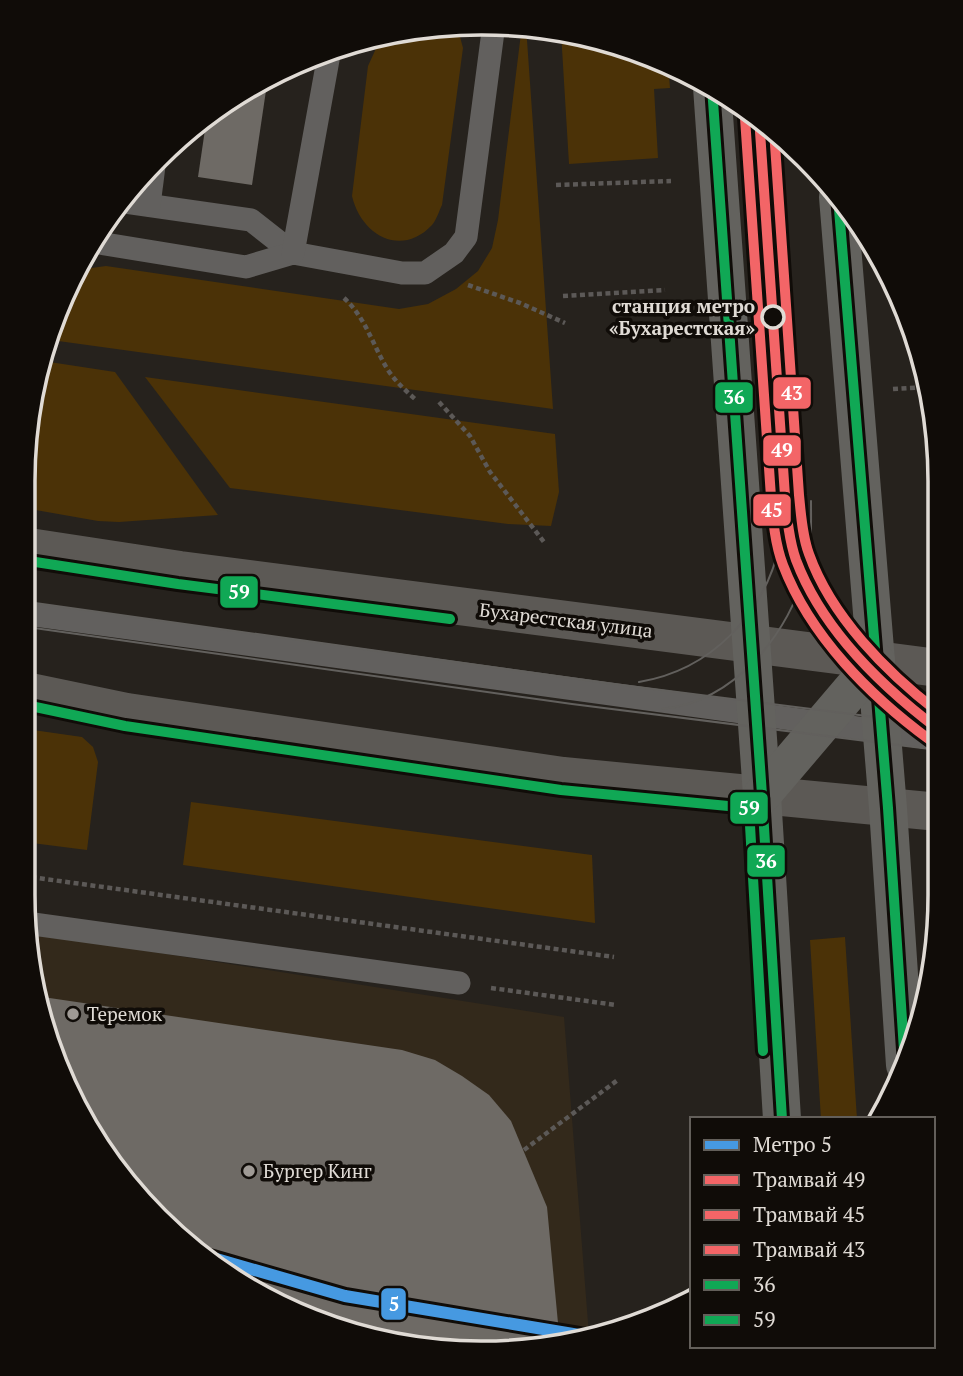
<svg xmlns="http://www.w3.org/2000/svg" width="963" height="1376" viewBox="0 0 963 1376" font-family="'PT Serif',serif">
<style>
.built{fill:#33291b}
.green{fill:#4b3207}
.building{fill:#6e6a65}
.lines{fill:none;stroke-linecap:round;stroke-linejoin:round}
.path{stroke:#5c5957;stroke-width:4.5;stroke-dasharray:5 3.5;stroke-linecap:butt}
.service{stroke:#62605e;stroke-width:23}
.secondary{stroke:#5c5955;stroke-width:38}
.primary{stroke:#63625e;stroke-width:38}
.tram{stroke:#62605d;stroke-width:2}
.bus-1-casing{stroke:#100c08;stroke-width:16}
.bus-2-casing{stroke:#100c08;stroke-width:16}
.bus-1{stroke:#10a855;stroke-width:10}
.bus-2{stroke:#10a855;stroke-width:10}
.tram-1-casing{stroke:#100c08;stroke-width:16}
.tram-2-casing{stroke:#100c08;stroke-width:16}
.tram-3-casing{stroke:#100c08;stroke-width:16}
.tram-1{stroke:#f36567;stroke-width:10}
.tram-2{stroke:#f36567;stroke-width:10}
.tram-3{stroke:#f36567;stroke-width:10}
.metro-1-casing{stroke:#100c08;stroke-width:18}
.metro-1{stroke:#4699e1;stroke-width:12}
.stop-dot{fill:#100c08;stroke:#e0dbd5;stroke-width:3.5}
.poi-dot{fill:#9f9a95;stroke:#100c08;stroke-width:2.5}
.labels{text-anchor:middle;stroke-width:7;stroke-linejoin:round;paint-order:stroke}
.stop-label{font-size:19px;font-weight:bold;fill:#e0dbd5;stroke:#100c08;text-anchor:end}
.street-label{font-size:19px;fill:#e0dbd5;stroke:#100c08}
.poi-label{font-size:19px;fill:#e0dbd5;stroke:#100c08;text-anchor:start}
.rim{fill:none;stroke:#e0dbd5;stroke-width:3.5}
.line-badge{stroke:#100c08;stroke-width:2.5}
.badge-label{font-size:19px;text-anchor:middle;font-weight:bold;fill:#fff}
</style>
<rect width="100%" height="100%" fill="#26221d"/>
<path class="built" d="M28 932 564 1017 589 1335 542 1349H421L306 1318 179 1240 100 1149 38 1014Z"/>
<g class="green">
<path d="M522 25 526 26 553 409 51 340 77 270 106 266 399 309 428 304 456 289 478 271 492 248 498 220Z"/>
<path d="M454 26 459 33 463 48 442 205C439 211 437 219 432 225 401 258 361 235 352 196L368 66 379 42 386 35 421 27Z"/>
<path d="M561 32 600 38 668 64 670 88 654 89 658 158 569 164Z"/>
<path d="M43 361 115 372 218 515 119 522 98 521 30 509 32 392Z"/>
<path d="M145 377 555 434 559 492 551 526 508 524 230 488Z"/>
<path d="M26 729 82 737 93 747 98 762 87 850 24 842Z"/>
<path d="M191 802 592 855 595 923 183 865Z"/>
<path d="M845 937 857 1119H821L810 940Z"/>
</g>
<g class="building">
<path d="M268 77 252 185 198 177 207 116 252 84Z"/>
<path d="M36 996 402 1050 435 1060 462 1076 489 1095 511 1121 547 1207 560 1344 542 1349H421L306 1318 179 1240 100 1149 38 1014Z"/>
</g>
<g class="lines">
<g class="path">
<path d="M556 185 671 181"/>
<path d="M468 285 520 303 565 323"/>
<path d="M563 296 665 290"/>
<path d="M344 298C366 318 373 346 388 370 396 382 405 390 415 399"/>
<path d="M893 389 926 387"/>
<path d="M439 402 470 436 490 472 544 542"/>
<path d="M23 876 614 957"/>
<path d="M491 988 616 1005"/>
<path d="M524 1150 619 1079"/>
</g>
<g class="service">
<path d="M125 202 251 220 293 253"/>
<path d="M149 205 154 166"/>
<path d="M93 242 246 267 293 253 402 273H425L454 253 466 237 494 24"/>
<path d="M293 253 330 49"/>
<path d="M28 614 938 739"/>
<path d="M26 923 459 983"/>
</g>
<g class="secondary">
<path d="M29 547 180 570 938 668"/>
<path d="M26 691 127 712 563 776 939 812"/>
</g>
<g class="primary">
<path d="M712 87 762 795 782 1119"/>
<path d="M838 197 888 808 905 1065"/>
<path d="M762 795 876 661"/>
</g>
<g class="tram">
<path d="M28 602 614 684 938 725"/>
<path d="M27 627 572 704 938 750"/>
<path d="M639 682C711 670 764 615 780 544 783 528 784 512 785 496"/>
<path d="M662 709C735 702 790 633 807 566 812 545 811 523 811 501"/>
</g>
<g class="bus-1-casing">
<g id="bus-1">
<path d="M712 87 762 795 782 1119"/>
<path d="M838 197 888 808 905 1065"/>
</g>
</g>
<g class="bus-2-casing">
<g id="bus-2">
<path d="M29 561 178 584 450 619"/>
<path d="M26 705 125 726 561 790 749 808 763 1051"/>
</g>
</g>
<use href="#bus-1" class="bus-1"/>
<use href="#bus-2" class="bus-2"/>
<g class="tram-1-casing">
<path id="tram-1" d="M759 117 785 496C787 517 789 540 796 560 822 629 881 686 938 729"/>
</g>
<g class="tram-2-casing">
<path id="tram-2" d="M745 118 771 497C773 520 775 544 783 565 810 636 870 696 930 740"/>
</g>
<g class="tram-3-casing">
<path id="tram-3" d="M774 130 799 495C801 514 802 535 809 554 831 616 886 672 938 712"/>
</g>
<use href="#tram-1" class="tram-1"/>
<use href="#tram-2" class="tram-2"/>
<use href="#tram-3" class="tram-3"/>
<g class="metro-1-casing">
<path id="metro-1" d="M206 1256 345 1296 585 1336"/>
</g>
<use href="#metro-1" class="metro-1"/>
</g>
<circle class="stop-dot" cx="773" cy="317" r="11"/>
<g class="poi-dot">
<circle cx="73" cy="1014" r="7"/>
<circle cx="249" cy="1171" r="7"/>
</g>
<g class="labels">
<g class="stop-label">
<text x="755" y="313">станция метро<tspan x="755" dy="22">«Бухарестская»</tspan></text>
</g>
<g class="street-label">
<text transform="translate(566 620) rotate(7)" y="7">Бухарестская улица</text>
</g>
<g class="poi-label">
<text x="87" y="1021">Теремок</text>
<text x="263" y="1178">Бургер Кинг</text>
</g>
</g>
<path d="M0 0H963V1376H0ZM481 35H482A446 446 0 0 1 928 481V895A446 446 0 0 1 482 1341H481A446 446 0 0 1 35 895V481A446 446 0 0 1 481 35Z" fill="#100c08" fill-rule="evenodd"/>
<path class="rim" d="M481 35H482A446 446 0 0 1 928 481V895A446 446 0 0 1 482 1341H481A446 446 0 0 1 35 895V481A446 446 0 0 1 481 35Z"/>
<g class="line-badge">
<rect x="772" y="376" width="40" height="34" rx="7" fill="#f36567"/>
<rect x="714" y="381" width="40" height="33" rx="7" fill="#10a855"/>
<rect x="762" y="434" width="40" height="33" rx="7" fill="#f36567"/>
<rect x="752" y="493" width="40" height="34" rx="7" fill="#f36567"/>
<rect x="219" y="575" width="40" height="34" rx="7" fill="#10a855"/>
<rect x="729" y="791" width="40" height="34" rx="7" fill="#10a855"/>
<rect x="746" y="844" width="40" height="34" rx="7" fill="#10a855"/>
<rect x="380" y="1287" width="27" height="34" rx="7" fill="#4699e1"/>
</g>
<g class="badge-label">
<text x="792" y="400">43</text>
<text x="734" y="404">36</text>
<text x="782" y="457">49</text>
<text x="772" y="517">45</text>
<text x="239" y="599">59</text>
<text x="749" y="815">59</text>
<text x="766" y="868">36</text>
<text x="394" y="1311">5</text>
</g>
<rect x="690" y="1117" width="245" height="231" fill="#100c08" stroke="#635f5a" stroke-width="2"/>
<rect x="704" y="1140" width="35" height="10" fill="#4699e1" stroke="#635f5a" stroke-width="2"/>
<text x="753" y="1152" font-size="21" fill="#e0dbd5">Метро 5</text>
<rect x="704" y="1175" width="35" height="10" fill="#f36567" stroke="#635f5a" stroke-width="2"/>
<text x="753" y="1187" font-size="21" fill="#e0dbd5">Трамвай 49</text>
<rect x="704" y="1210" width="35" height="10" fill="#f36567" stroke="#635f5a" stroke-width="2"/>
<text x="753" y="1222" font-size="21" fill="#e0dbd5">Трамвай 45</text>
<rect x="704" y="1245" width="35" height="10" fill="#f36567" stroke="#635f5a" stroke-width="2"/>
<text x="753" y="1257" font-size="21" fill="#e0dbd5">Трамвай 43</text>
<rect x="704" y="1280" width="35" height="10" fill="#10a855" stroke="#635f5a" stroke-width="2"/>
<text x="753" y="1292" font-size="21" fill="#e0dbd5">36</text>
<rect x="704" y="1315" width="35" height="10" fill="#10a855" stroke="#635f5a" stroke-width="2"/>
<text x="753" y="1327" font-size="21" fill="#e0dbd5">59</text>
</svg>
